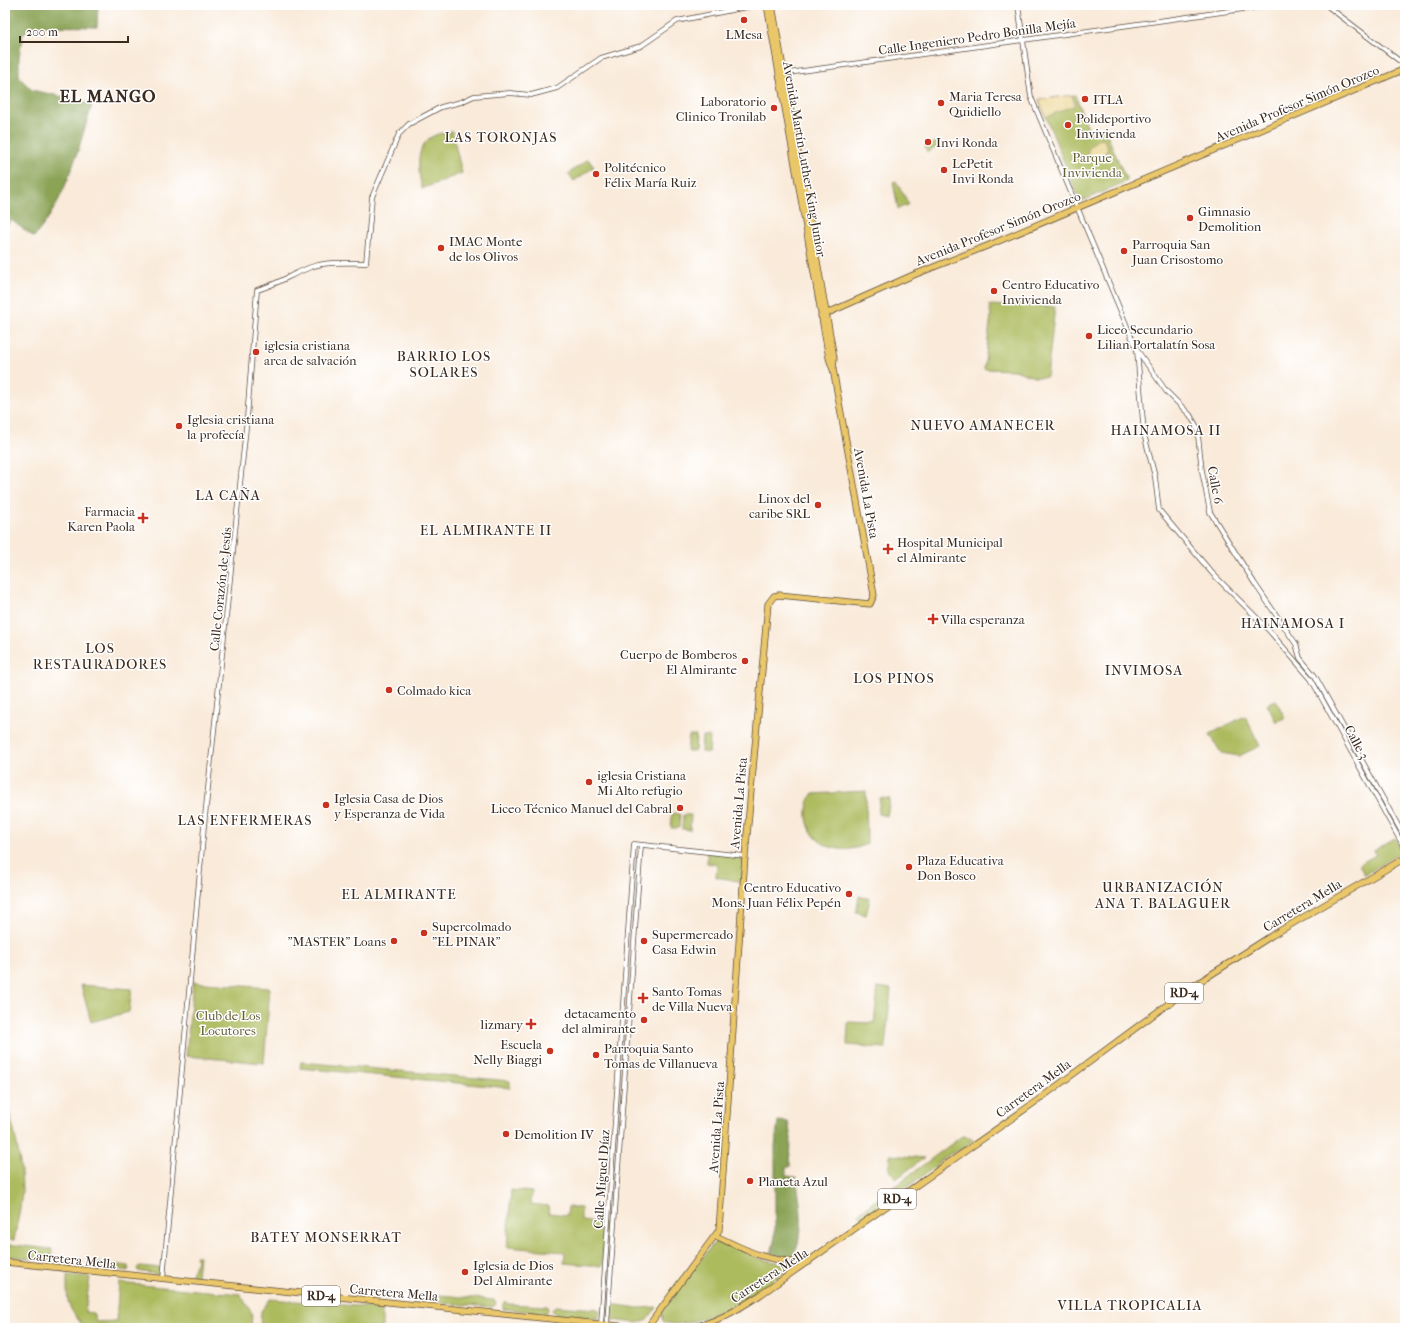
<svg xmlns="http://www.w3.org/2000/svg" width="1410" height="1333" viewBox="0 0 1410 1333" font-family="'IM FELL French Canon',serif">
<style>
.green{fill:#adbb5e;stroke:#74723e}
.forest{fill:#8aa355;stroke:#62663a}
.sand{fill:#eeda9e;stroke:#94825e}
.lines{fill:none;stroke-linecap:round;stroke-linejoin:round}
.minor-casing{stroke:#58473a;stroke-width:5.5}
.major-casing{stroke:#58473a;stroke-width:7}
.minor{stroke:#fff;stroke-width:4}
.major{stroke:#eac769;stroke-width:5.5}
.poi-dot{fill:#c8321e;stroke:#fff;stroke-width:1.5}
.labels{text-anchor:middle;stroke-width:3;stroke-linejoin:round;paint-order:stroke}
.shield{fill:#fff;stroke:#766a62;stroke-width:1}
.shield-label{font-size:12px;font-weight:bold;fill:#3b2a1e}
.poi-label{font-size:13px;fill:#3b2a1e;stroke:#fff;text-anchor:start}
.street-label{font-size:13px;fill:#3b2a1e;stroke:#fff}
.park-label{font-size:13px;fill:#635d34;stroke:#fff}
.neighbourhood-label{font-size:14px;letter-spacing:1px;fill:#3b2a1e;stroke:#fff}
.district-label{font-size:17px;font-weight:bold;letter-spacing:1px;fill:#3b2a1e;stroke:#fff}
</style>
<rect width="100%" height="100%" fill="#fff"/>
<filter id="ink" filterUnits="userSpaceOnUse"><feTurbulence type="fractalNoise" baseFrequency=".025" numOctaves="2"/><feDisplacementMap in="SourceGraphic" scale="8" xChannelSelector="R" yChannelSelector="G"/><feConvolveMatrix kernelMatrix="1 2 1 2 8 2 1 2 1" color-interpolation-filters="sRGB"/></filter>
<filter id="wash" filterUnits="userSpaceOnUse"><feTurbulence type="fractalNoise" baseFrequency=".012" numOctaves="4" result="noise"/><feDisplacementMap in="SourceGraphic" scale="16" xChannelSelector="R" yChannelSelector="G"/><feGaussianBlur stdDeviation="0.9" result="paint"/><feColorMatrix in="noise" values="0 0 0 0 0 0 0 0 0 0 0 0 0 0 0 0 0 1.4 0 .05"/><feComposite in="paint" operator="in"/></filter>
<g filter="url(#wash)">
<rect width="100%" height="100%" fill="#f9ead9"/>
<g class="green">
<path d="M1075 95 1090 133 1104 128 1127 181 1080 202 1039 100Z"/>
<path d="M452 131 462 173 422 189C418 170 414 147 433 136 438 133 446 133 452 131Z"/>
<path d="M938 141 940 146 927 152 925 147Z"/>
<path d="M588 159 594 167 574 181 568 174Z"/>
<path d="M896 181 909 204 898 209 893 182Z"/>
<path d="M1012 303 1055 307 1047 377H1034L1015 370 984 369 991 316 989 305 1009 306Z"/>
<path d="M1276 700 1285 718 1276 722 1267 704Z"/>
<path d="M1245 716 1260 746 1239 756 1221 753 1210 734Z"/>
<path d="M689 736H696L695 751H687Z"/>
<path d="M702 737H710L709 753 701 752Z"/>
<path d="M866 791 867 844C839 858 804 844 807 809 807 804 810 799 812 794Z"/>
<path d="M880 798 890 799 887 816 878 814Z"/>
<path d="M672 813 680 814 679 828H671Z"/>
<path d="M683 815H691L690 830 682 829Z"/>
<path d="M1395 838 1403 852 1364 875 1359 864 1376 855 1374 850Z"/>
<path d="M707 852 745 856 743 882 716 877 717 865 707 863Z"/>
<path d="M859 896 870 899 866 915 856 912Z"/>
<path d="M193 982 270 988 264 1063 186 1056Z"/>
<path d="M81 985 132 989 129 1012 91 1022Z"/>
<path d="M878 987 891 989 885 1048 847 1045 848 1022 874 1023Z"/>
<path d="M301 1062 510 1081V1088L300 1068Z"/>
<path d="M5 1095C13 1126 22 1158 22 1191 21 1207 17 1224 14 1240L5 1239Z"/>
<path d="M962 1136 970 1137 974 1140C969 1143 963 1150 957 1151 949 1154 941 1159 935 1167L864 1218 860 1217 858 1215 860 1212Z"/>
<path d="M890 1155 924 1158 896 1179 889 1169Z"/>
<path d="M511 1190 532 1192 531 1204 549 1206 548 1213 567 1215 568 1207 581 1208V1221L605 1223 602 1266 564 1263 565 1252 507 1247Z"/>
<path d="M721 1241 760 1259 795 1265C760 1289 727 1316 683 1323 676 1324 670 1325 663 1321L662 1311 712 1245 716 1242Z"/>
<path d="M5 1244 52 1249 51 1261 5 1256Z"/>
<path d="M195 1256H199L197 1276H190L197 1261Z"/>
<path d="M95 1263 110 1264V1268H95Z"/>
<path d="M112 1264 129 1266 128 1271 112 1268Z"/>
<path d="M140 1266 162 1268 161 1275 138 1271 137 1268Z"/>
<path d="M67 1275 90 1277 85 1312 93 1313 96 1322 116 1321 119 1283 240 1294 252 1313 251 1328H85C66 1305 67 1304 67 1275Z"/>
<path d="M440 1295 494 1300 496 1304 493 1307 440 1303 437 1298Z"/>
<path d="M270 1299 382 1308V1328H260L261 1311Z"/>
<path d="M505 1301 508 1304 547 1306 548 1310 546 1313 503 1309V1304Z"/>
<path d="M611 1304 638 1308 657 1307 646 1321 637 1323 611 1320Z"/>
<path d="M555 1306 598 1309 600 1311 598 1319 555 1314 552 1310Z"/>
</g>
<g class="forest">
<path d="M5 5H98L97 27 34 26 23 34 19 56V77L32 90 73 99 92 105C77 152 67 199 34 237L11 220 5 228Z"/>
<path d="M778 1121 788 1122 791 1138 790 1167H786V1176L796 1177C800 1200 808 1242 789 1258L771 1253 775 1237V1146Z"/>
</g>
<g class="sand">
<path d="M1072 95 1075 105 1046 117 1039 100Z"/>
<path d="M1103 138 1108 148C1105 156 1099 159 1091 158L1087 154C1089 144 1095 141 1103 138Z"/>
</g>
</g>
<g filter="url(#ink)">
<g class="lines">
<g class="minor-casing">
<g id="minor">
<path d="M1018 5 1031 97 1137 350 1144 434 1155 477 1159 510 1212 573 1265 626 1311 679 1405 849"/>
<path d="M1326 5 1405 65"/>
<path d="M781 74 1272 5"/>
<path d="M1137 350 1166 391 1190 415 1197 427 1202 471 1210 512 1255 584 1296 644 1300 658 1315 676 1405 838"/>
<path d="M163 1279 204 826 247 418 257 290C276 285 292 274 311 267 328 261 348 263 366 263L372 197 399 134 409 124 441 107 461 102 474 96 510 93 531 95 557 88 601 58 641 46 677 21 757 5"/>
<path d="M601 1324 634 844 745 856"/>
<path d="M607 1324 641 845"/>
</g>
</g>
<g class="major-casing">
<g id="major">
<path d="M767 5 829 358 832 367"/>
<path d="M821 316 911 276 987 246 1405 69"/>
<path d="M716 1236C749 1252 770 1263 809 1262"/>
<path d="M5 1262 638 1328"/>
<path d="M647 1328 719 1230 745 857 768 604 774 596 779 595 870 604 874 595 833 369 834 358 772 5"/>
<path d="M686 1328C713 1325 737 1310 760 1295L1038 1100 1187 990 1271 936 1405 858"/>
</g>
</g>
<use href="#minor" class="minor"/>
<use href="#major" class="major"/>
</g>
</g>
<g class="poi-dot">
<circle cx="744" cy="20" r="4"/>
<circle cx="1085" cy="99" r="4"/>
<circle cx="941" cy="103" r="4"/>
<circle cx="774" cy="108" r="4"/>
<circle cx="1068" cy="125" r="4"/>
<circle cx="928" cy="142" r="4"/>
<circle cx="944" cy="170" r="4"/>
<circle cx="596" cy="174" r="4"/>
<circle cx="1190" cy="218" r="4"/>
<circle cx="441" cy="248" r="4"/>
<circle cx="1124" cy="251" r="4"/>
<circle cx="994" cy="291" r="4"/>
<circle cx="1089" cy="336" r="4"/>
<circle cx="256" cy="352" r="4"/>
<circle cx="179" cy="426" r="4"/>
<circle cx="818" cy="505" r="4"/>
<path d="M141 512h4v4h4v4h-4v4h-4v-4h-4v-4h4z"/>
<path d="M886 543h4v4h4v4h-4v4h-4v-4h-4v-4h4z"/>
<path d="M931 613h4v4h4v4h-4v4h-4v-4h-4v-4h4z"/>
<circle cx="745" cy="661" r="4"/>
<circle cx="389" cy="690" r="4"/>
<circle cx="589" cy="782" r="4"/>
<circle cx="326" cy="805" r="4"/>
<circle cx="680" cy="808" r="4"/>
<circle cx="909" cy="867" r="4"/>
<circle cx="849" cy="894" r="4"/>
<circle cx="424" cy="933" r="4"/>
<circle cx="394" cy="941" r="4"/>
<circle cx="644" cy="941" r="4"/>
<path d="M641 992h4v4h4v4h-4v4h-4v-4h-4v-4h4z"/>
<circle cx="644" cy="1020" r="4"/>
<path d="M529 1018h4v4h4v4h-4v4h-4v-4h-4v-4h4z"/>
<circle cx="550" cy="1051" r="4"/>
<circle cx="596" cy="1055" r="4"/>
<circle cx="506" cy="1134" r="4"/>
<circle cx="750" cy="1181" r="4"/>
<circle cx="465" cy="1272" r="4"/>
</g>
<g class="labels">
<g class="shield">
<rect x="1165" y="983" width="38" height="20" rx="3"/>
<rect x="878" y="1189" width="38" height="20" rx="3"/>
<rect x="302" y="1286" width="38" height="20" rx="3"/>
</g>
<g class="shield-label">
<text x="1184" y="997">RD-4</text>
<text x="897" y="1203">RD-4</text>
<text x="321" y="1300">RD-4</text>
</g>
<g class="poi-label">
<text x="744" y="39" text-anchor="middle">LMesa</text>
<text x="949" y="101">Maria Teresa<tspan x="949" dy="15">Quidiello</tspan></text>
<text x="1093" y="104">ITLA</text>
<text x="766" y="106" text-anchor="end">Laboratorio<tspan x="766" dy="15">Clinico Tronilab</tspan></text>
<text x="1076" y="123">Polideportivo<tspan x="1076" dy="15">Invivienda</tspan></text>
<text x="936" y="147">Invi Ronda</text>
<text x="952" y="168">LePetit<tspan x="952" dy="15">Invi Ronda</tspan></text>
<text x="604" y="172">Politécnico<tspan x="604" dy="15">Félix María Ruiz</tspan></text>
<text x="1198" y="216">Gimnasio<tspan x="1198" dy="15">Demolition</tspan></text>
<text x="449" y="246">IMAC Monte<tspan x="449" dy="15">de los Olivos</tspan></text>
<text x="1132" y="249">Parroquia San<tspan x="1132" dy="15">Juan Crisostomo</tspan></text>
<text x="1002" y="289">Centro Educativo<tspan x="1002" dy="15">Invivienda</tspan></text>
<text x="1097" y="334">Liceo Secundario<tspan x="1097" dy="15">Lilian Portalatín Sosa</tspan></text>
<text x="264" y="350">iglesia cristiana<tspan x="264" dy="15">arca de salvación</tspan></text>
<text x="187" y="424">Iglesia cristiana<tspan x="187" dy="15">la profecía</tspan></text>
<text x="810" y="503" text-anchor="end">Linox del<tspan x="810" dy="15">caribe SRL</tspan></text>
<text x="135" y="516" text-anchor="end">Farmacia<tspan x="135" dy="15">Karen Paola</tspan></text>
<text x="897" y="547">Hospital Municipal<tspan x="897" dy="15">el Almirante</tspan></text>
<text x="941" y="624">Villa esperanza</text>
<text x="737" y="659" text-anchor="end">Cuerpo de Bomberos<tspan x="737" dy="15">El Almirante</tspan></text>
<text x="397" y="695">Colmado kica</text>
<text x="597" y="780">iglesia Cristiana<tspan x="597" dy="15">Mi Alto refugio</tspan></text>
<text x="334" y="803">Iglesia Casa de Dios<tspan x="334" dy="15">y Esperanza de Vida</tspan></text>
<text x="672" y="813" text-anchor="end">Liceo Técnico Manuel del Cabral</text>
<text x="917" y="865">Plaza Educativa<tspan x="917" dy="15">Don Bosco</tspan></text>
<text x="841" y="892" text-anchor="end">Centro Educativo<tspan x="841" dy="15">Mons. Juan Félix Pepén</tspan></text>
<text x="432" y="931">Supercolmado<tspan x="432" dy="15">"EL PINAR"</tspan></text>
<text x="652" y="939">Supermercado<tspan x="652" dy="15">Casa Edwin</tspan></text>
<text x="386" y="946" text-anchor="end">"MASTER" Loans</text>
<text x="652" y="996">Santo Tomas<tspan x="652" dy="15">de Villa Nueva</tspan></text>
<text x="636" y="1018" text-anchor="end">detacamento<tspan x="636" dy="15">del almirante</tspan></text>
<text x="523" y="1029" text-anchor="end">lizmary</text>
<text x="542" y="1049" text-anchor="end">Escuela<tspan x="542" dy="15">Nelly Biaggi</tspan></text>
<text x="604" y="1053">Parroquia Santo<tspan x="604" dy="15">Tomas de Villanueva</tspan></text>
<text x="514" y="1139">Demolition IV</text>
<text x="758" y="1186">Planeta Azul</text>
<text x="473" y="1270">Iglesia de Dios<tspan x="473" dy="15">Del Almirante</tspan></text>
</g>
<g class="street-label">
<text transform="translate(977 36) rotate(-8)" y="5">Calle Ingeniero Pedro Bonilla Mejía</text>
<text transform="translate(1297 103) rotate(-23)" y="5">Avenida Profesor Simón Orozco</text>
<text transform="translate(805 159) rotate(80)" y="5">Avenida Martín Luther King Junior</text>
<text transform="translate(998 228) rotate(-22)" y="5">Avenida Profesor Simón Orozco</text>
<text transform="translate(1216 485) rotate(80)" y="5">Calle 6</text>
<text transform="translate(867 493) rotate(80)" y="5">Avenida La Pista</text>
<text transform="translate(220 589) rotate(-84)" y="5">Calle Corazón de Jesús</text>
<text transform="translate(1357 742) rotate(62)" y="5">Calle 3</text>
<text transform="translate(738 803) rotate(-85)" y="5">Avenida La Pista</text>
<text transform="translate(1302 905) rotate(-31)" y="5">Carretera Mella</text>
<text transform="translate(1033 1088) rotate(-36)" y="5">Carretera Mella</text>
<text transform="translate(716 1127) rotate(-86)" y="5">Avenida La Pista</text>
<text transform="translate(601 1179) rotate(-86)" y="5">Calle Miguel Díaz</text>
<text transform="translate(72 1259) rotate(6)" y="5">Carretera Mella</text>
<text transform="translate(769 1275) rotate(-33)" y="5">Carretera Mella</text>
<text transform="translate(394 1292) rotate(5)" y="5">Carretera Mella</text>
</g>
<g class="park-label">
<text x="1092" y="162">Parque<tspan x="1092" dy="15">Invivienda</tspan></text>
<text x="228" y="1020">Club de Los<tspan x="228" dy="15">Locutores</tspan></text>
</g>
<g class="neighbourhood-label">
<text x="501" y="142">LAS TORONJAS</text>
<text x="444" y="361">BARRIO LOS<tspan x="444" dy="16">SOLARES</tspan></text>
<text x="983" y="430">NUEVO AMANECER</text>
<text x="1166" y="435">HAINAMOSA II</text>
<text x="228" y="500">LA CAÑA</text>
<text x="486" y="535">EL ALMIRANTE II</text>
<text x="1293" y="628">HAINAMOSA I</text>
<text x="100" y="653">LOS<tspan x="100" dy="16">RESTAURADORES</tspan></text>
<text x="1144" y="675">INVIMOSA</text>
<text x="894" y="683">LOS PINOS</text>
<text x="245" y="825">LAS ENFERMERAS</text>
<text x="1163" y="892">URBANIZACIÓN<tspan x="1163" dy="16">ANA T. BALAGUER</tspan></text>
<text x="399" y="899">EL ALMIRANTE</text>
<text x="326" y="1242">BATEY MONSERRAT</text>
<text x="1130" y="1310">VILLA TROPICALIA</text>
</g>
<g class="district-label">
<text x="108" y="102">EL MANGO</text>
</g>
</g>
<rect width="1410" height="1333" fill="none" stroke="#fff" stroke-width="20"/>
<path d="M20 36v6h108v-6" fill="none" stroke="#3b2a1e" stroke-width="2"/>
<text x="26" y="36" font-size="12" fill="#3b2a1e" stroke="#ffffff" stroke-width="3" paint-order="stroke">200 m</text>
</svg>
